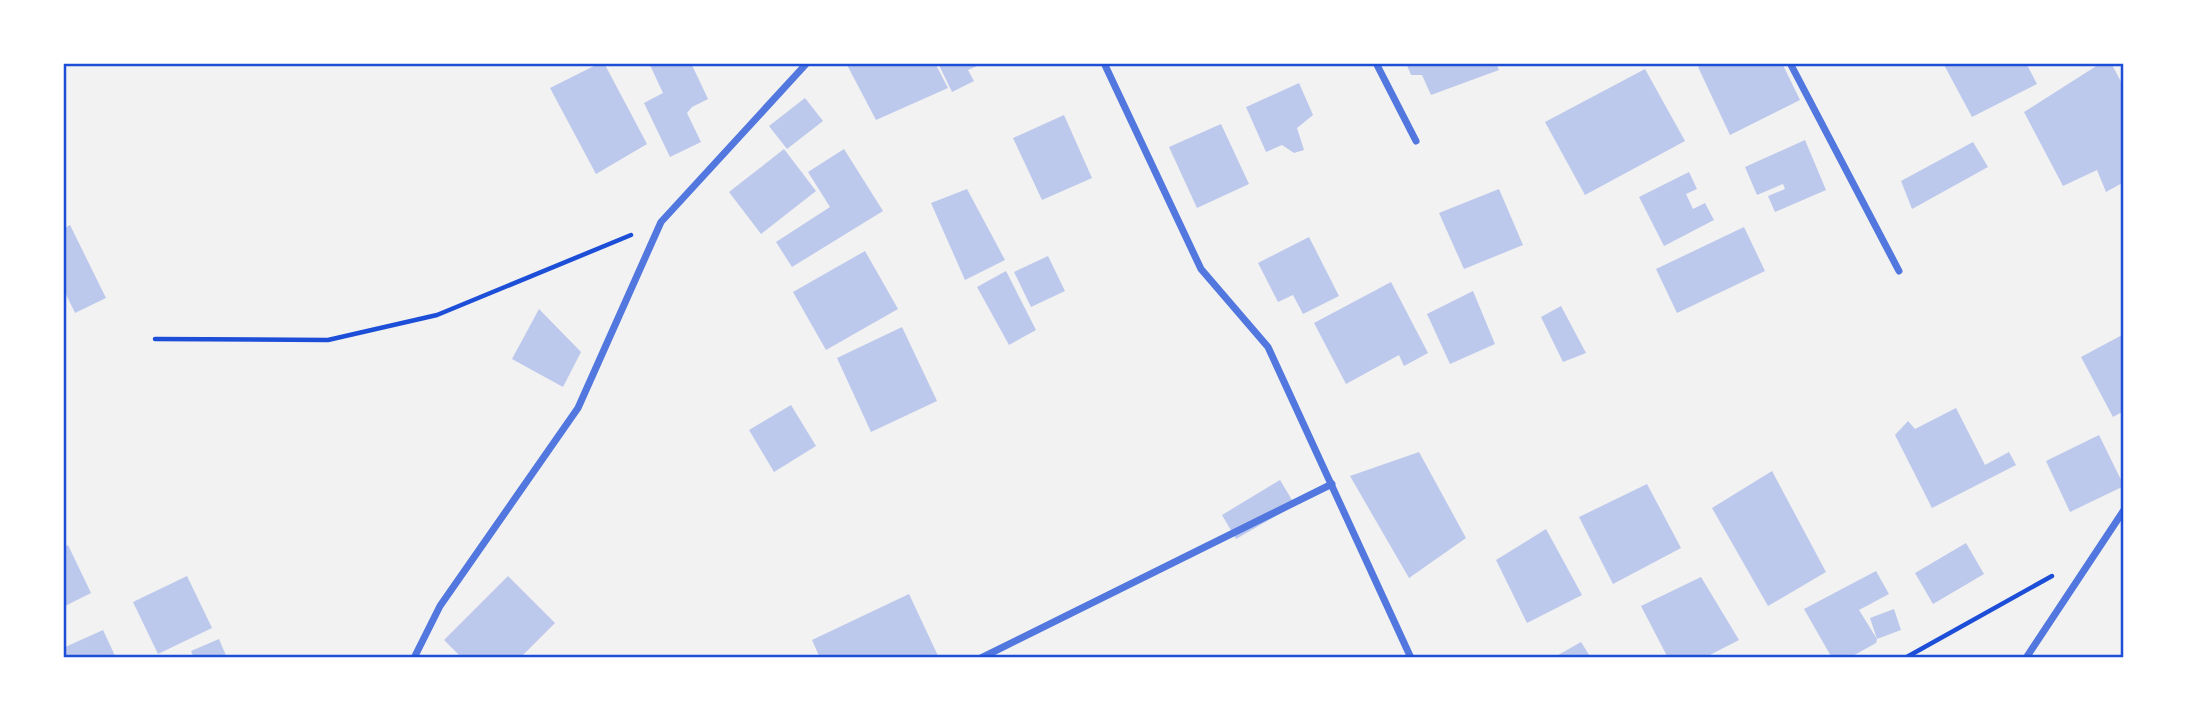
<svg xmlns="http://www.w3.org/2000/svg" width="2187" height="721" viewBox="0 0 2187 721" font-family="'DejaVu Sans',sans-serif">
<style>
.building{fill:#bdc9ec}
.lines{fill:none;stroke-linecap:round;stroke-linejoin:round}
.path{stroke:#1d4ed8;stroke-width:4.5}
.minor{stroke:#5277de;stroke-width:7}
.neatline{fill:none;stroke:#1d4ed8;stroke-width:2.5}
</style>
<rect width="100%" height="100%" fill="#f2f2f2"/>
<g class="building">
<path d="M600 63H604L647 144 596 174 550 88Z"/>
<path d="M649 63H691L708 99 692 107 687 113 701 142 670 157 644 103 663 93Z"/>
<path d="M846 63H935L948 88 876 120Z"/>
<path d="M938 63H984L968 70 974 81 952 92Z"/>
<path d="M1406 63H1496L1499 70 1431 95 1422 75H1411Z"/>
<path d="M1706 63H1782L1800 100 1730 135 1698 67Z"/>
<path d="M1943 63H2026L2037 84 1972 117Z"/>
<path d="M2101 63H2111L2124 87V182L2106 192 2097 170 2063 186 2024 112Z"/>
<path d="M1645 69 1685 141 1585 195 1545 122Z"/>
<path d="M1299 83 1313 115 1297 128 1304 150 1294 153 1282 145 1266 152 1246 107Z"/>
<path d="M805 98 823 121 787 149 769 126Z"/>
<path d="M1064 115 1092 178 1042 200 1013 138Z"/>
<path d="M1221 124 1249 184 1197 208 1169 147Z"/>
<path d="M1805 140 1826 190 1775 212 1768 196 1785 189 1783 184 1757 195 1745 167Z"/>
<path d="M1973 142 1988 167 1912 209 1901 181Z"/>
<path d="M784 149 816 191 761 234 729 192Z"/>
<path d="M844 149 883 211 792 267 776 242 830 207 808 172Z"/>
<path d="M1689 172 1697 189 1686 194 1693 209 1705 203 1714 220 1664 246 1639 197Z"/>
<path d="M967 189 1005 260 965 280 931 203Z"/>
<path d="M1499 189 1523 245 1464 269 1439 213Z"/>
<path d="M70 225 106 298 75 313 63 288V229Z"/>
<path d="M1744 227 1765 271 1677 313 1656 269Z"/>
<path d="M1309 237 1339 296 1303 314 1293 295 1278 302 1258 263Z"/>
<path d="M865 251 898 309 826 350 793 292Z"/>
<path d="M1048 256 1065 291 1031 307 1014 272Z"/>
<path d="M1006 271 1036 330 1009 345 977 287Z"/>
<path d="M1391 282 1428 353 1404 366 1399 355 1346 384 1314 323Z"/>
<path d="M1473 291 1495 344 1450 364 1427 314Z"/>
<path d="M1561 306 1586 353 1563 362 1541 317Z"/>
<path d="M539 309 581 352 563 387 512 359Z"/>
<path d="M902 327 937 401 871 432 837 358Z"/>
<path d="M2124 334V411L2113 417 2081 357Z"/>
<path d="M791 405 816 446 774 472 749 430Z"/>
<path d="M1956 408 1985 465 2009 452 2016 465 1932 508 1895 435 1908 421 1915 429Z"/>
<path d="M2099 435 2124 486 2070 512 2046 461Z"/>
<path d="M1419 452 1466 538 1409 578 1350 476Z"/>
<path d="M1772 471 1826 572 1768 606 1712 508Z"/>
<path d="M1280 480 1295 505 1236 539 1222 515Z"/>
<path d="M1647 484 1681 548 1613 584 1579 517Z"/>
<path d="M1546 529 1582 595 1527 623 1496 560Z"/>
<path d="M1966 543 1984 574 1933 604 1915 573Z"/>
<path d="M68 545 91 593 63 607V548Z"/>
<path d="M1876 571 1889 594 1859 610 1877 639 1876 643 1849 658H1832L1804 609Z"/>
<path d="M187 576 212 628 158 654 133 602Z"/>
<path d="M508 576 555 623 520 658H462L444 640Z"/>
<path d="M1701 577 1739 640 1704 658H1668L1641 606Z"/>
<path d="M909 594 939 658H820L812 640Z"/>
<path d="M1894 609 1901 630 1877 639 1870 618Z"/>
<path d="M103 630 116 658H63V648Z"/>
<path d="M219 639 227 658H194L191 651Z"/>
<path d="M1581 642 1591 658H1553Z"/>
</g>
<g class="lines">
<g class="path">
<path d="M155 339 328 340 437 315 631 235"/>
<path d="M1905 658 2052 576"/>
</g>
<g class="minor">
<path d="M1104 63 1201 269 1268 347 1411 658"/>
<path d="M1376 63 1416 141"/>
<path d="M1790 63 1899 271"/>
<path d="M2124 63V64"/>
<path d="M414 658 440 606 578 408 661 222 807 63"/>
<path d="M981 658 1332 484"/>
<path d="M2026 658 2124 510"/>
</g>
</g>
<rect width="2187" height="721" fill="none" stroke="#ffffff" stroke-width="130"/>
<rect x="65" y="65" width="2057" height="591" class="neatline"/>
</svg>
